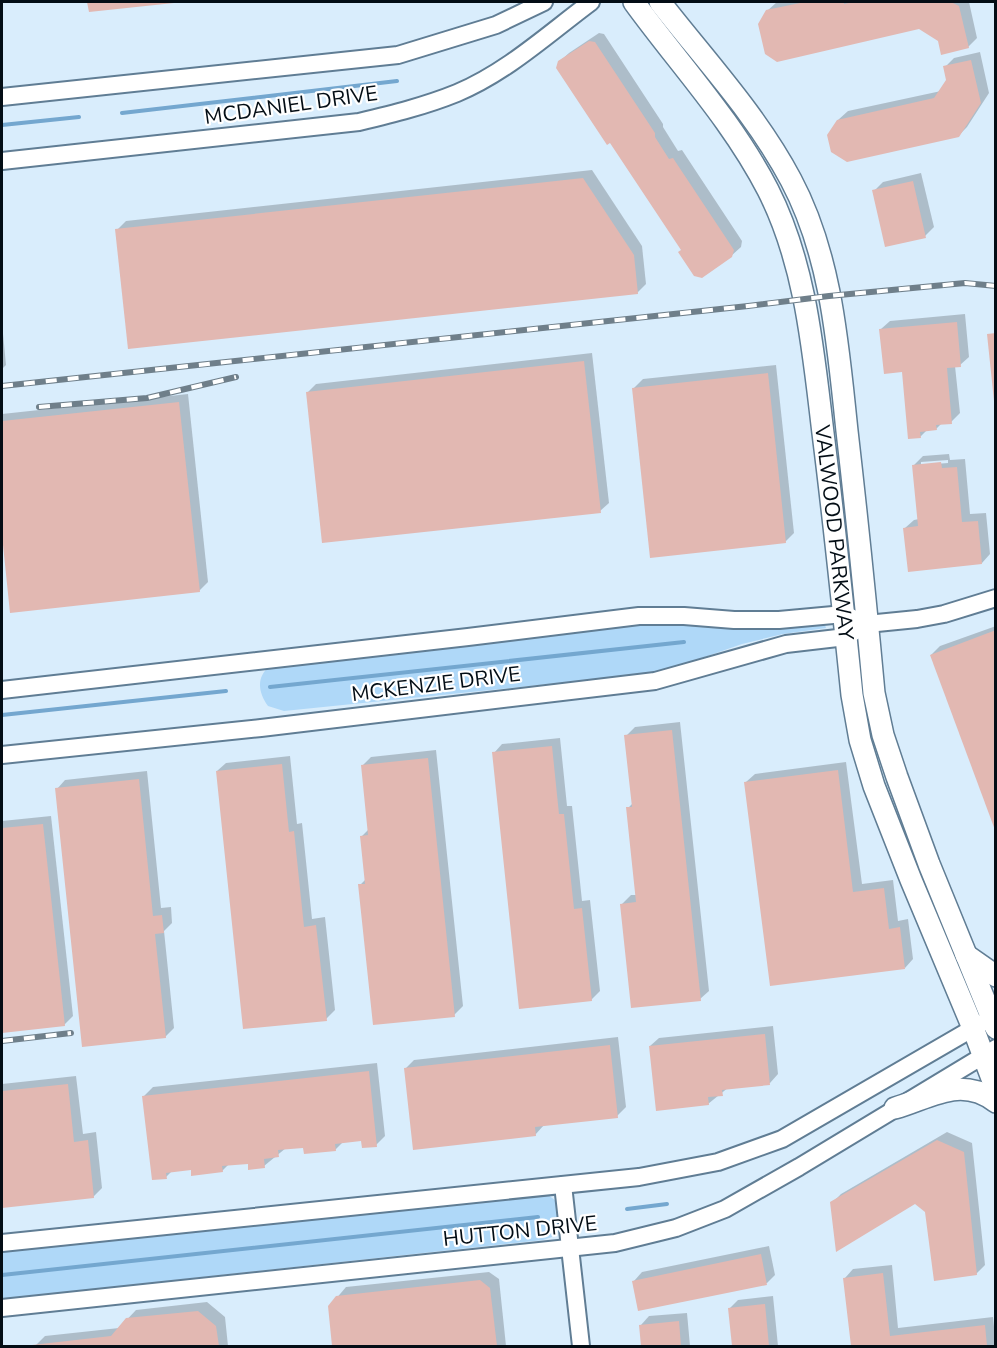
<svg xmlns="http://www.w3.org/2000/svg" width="997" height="1348" viewBox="0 0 997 1348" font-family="'Nunito Sans',sans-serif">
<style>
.green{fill:#afd8f8}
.shadow{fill:#0003;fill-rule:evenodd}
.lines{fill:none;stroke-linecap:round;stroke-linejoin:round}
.stream{stroke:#74a7cf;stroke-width:4}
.building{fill:#e2b8b2}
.minor-casing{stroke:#607d94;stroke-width:20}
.major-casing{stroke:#607d94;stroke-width:24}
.minor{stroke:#fff;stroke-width:16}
.major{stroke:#fff;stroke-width:21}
.rail-casing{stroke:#6f7f8a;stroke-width:6}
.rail{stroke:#fff;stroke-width:4;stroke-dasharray:11;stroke-linecap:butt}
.labels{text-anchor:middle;stroke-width:4.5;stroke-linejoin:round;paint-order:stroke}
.street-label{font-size:21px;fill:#030d15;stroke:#fff}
</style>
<rect width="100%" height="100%" fill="#d9edfc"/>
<g class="green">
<path d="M665 622 785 628 825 625 826 628 783 634 742 644 682 665 649 674 284 711 268 706C258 692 256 677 270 666Z"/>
<path d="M543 1191 556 1201 559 1222 552 1237 543 1240 2 1299V1248Z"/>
</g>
<g class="shadow">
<path d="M89 2H175L90 11Z"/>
<path d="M777 2H969L977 38 968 47 939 40 919 27 767 11Z"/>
<path d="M599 33 604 34 663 124V127L678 151 682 150 742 241 741 247 731 256 682 249 559 62 569 53Z"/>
<path d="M980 52 989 93 967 127 958 136 838 120 848 111 941 91 948 81 945 67 954 58Z"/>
<path d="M592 170 642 246 646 284 637 293 117 230 126 221Z"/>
<path d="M921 173 934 227 925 236 874 191 883 182Z"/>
<path d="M965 314 969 357 960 365 955 366 960 413 951 422 942 423 936 429 927 430 920 437 903 371 881 329 890 321Z"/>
<path d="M2 323 6 365 2 369Z"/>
<path d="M592 353 609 503 600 511 307 393 316 384Z"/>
<path d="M776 365 794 533 785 542 634 388 643 379Z"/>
<path d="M188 394 208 582 199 591 11 611 2 521V414Z"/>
<path d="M949 454 950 460 965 459 970 514 986 513 990 554 982 563 905 528 914 520 919 519 914 465 923 456ZM948 460V463L921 465V462Z"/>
<path d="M996 626V826L931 655 940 646Z"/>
<path d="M680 722 709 991 700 999 622 904 631 895H637L628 808 633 803 626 736 635 727Z"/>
<path d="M560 738 567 806H572L582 901 590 900 600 991 591 1000 494 753 502 744Z"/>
<path d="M436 750 463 1006 454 1015 360 885 366 879 362 836 369 829 362 766 371 757Z"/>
<path d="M290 756 297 824 302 823 312 919 325 917 335 1010 326 1019 217 771 226 763Z"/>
<path d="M846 762 862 884 893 880 898 921 908 919 913 959 905 968 746 782 755 774Z"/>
<path d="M147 771 161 908 171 907 172 923 164 931 174 1028 165 1037 57 789 65 780Z"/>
<path d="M51 816 73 1016 64 1025 2 1031V821Z"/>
<path d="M773 1026 778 1074 770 1083 729 1087 708 1104 650 1046 659 1038Z"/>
<path d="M618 1037 626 1107 617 1116 544 1125 535 1135 405 1069 414 1060Z"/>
<path d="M377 1063 385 1136 376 1145 362 1140 343 1142 335 1150 305 1146 286 1148 264 1166 249 1162 229 1164 222 1171 192 1168 173 1170 166 1177 144 1096 153 1087Z"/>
<path d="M76 1076 83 1134 96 1132 102 1188 93 1197 2 1207V1084Z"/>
<path d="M947 1132 972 1143 985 1265 976 1274 926 1211 915 1202 832 1203 841 1194Z"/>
<path d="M769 1246 775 1275 767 1283 634 1281 642 1272Z"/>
<path d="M892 1265 898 1328 993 1317 996 1346H852L845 1278 853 1269Z"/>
<path d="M489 1272 499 1279 506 1346H333L329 1307 346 1287Z"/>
<path d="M773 1296 778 1346H733L730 1308 738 1300Z"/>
<path d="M207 1302 225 1317 228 1346H35L45 1336 119 1328 136 1310Z"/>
<path d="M687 1313 690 1346H643L641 1325 649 1316Z"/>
</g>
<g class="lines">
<g class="stream">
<path d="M122 113 397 81"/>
<path d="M2 125 79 117"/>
<path d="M270 687 684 642"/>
<path d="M2 715 226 691"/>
<path d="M627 1209 667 1204"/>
<path d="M2 1275 538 1217"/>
</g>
</g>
<g class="building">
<path d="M87 2H174V3L89 12Z"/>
<path d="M805 2H844V4L853 2H951L959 6 969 48 941 55 938 41 919 29 777 62 765 54 758 24 766 10Z"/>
<path d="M589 41 595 42 655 133V137L669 159 673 158 734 250 732 257 702 278 694 276 678 252 681 250 610 143 607 145 556 68 558 61Z"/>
<path d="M971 60 981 103 959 137 847 162 831 152 827 135 837 120 934 98 946 80 943 66Z"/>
<path d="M583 178 634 255 638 294 128 349 115 229Z"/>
<path d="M913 181 926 238 885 247 872 190Z"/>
<path d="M957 322 961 367 947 368 952 424 936 425 937 430 920 432 921 438 908 439 902 372 884 374 879 329Z"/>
<path d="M996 333V401H994L987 334Z"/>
<path d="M584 361 601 513 322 543 306 392Z"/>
<path d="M768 373 786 543 650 558 632 388Z"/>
<path d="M179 402 200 592 10 613 2 535V421Z"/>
<path d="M941 462 942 468 957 467 962 522 978 521 982 564 908 572 903 528 918 526 912 465Z"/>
<path d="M996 630V830H995L930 655Z"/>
<path d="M672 730 701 1001 631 1008 620 904 636 902 626 807H632L624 735Z"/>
<path d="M552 746 559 814H564L574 909 582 908 592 1001 519 1009 492 752Z"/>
<path d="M428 758 455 1017 373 1025 358 884H365L360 836 368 835 361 765Z"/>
<path d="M282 764 289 832 294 831 304 927 316 925 327 1021 243 1029 216 771Z"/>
<path d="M838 770 853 892 884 888 889 929 900 927 905 969 770 986 744 782Z"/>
<path d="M139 779 153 916 162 915 164 933 155 934 166 1038 82 1047 55 788Z"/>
<path d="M43 824 65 1026 2 1033V828Z"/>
<path d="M765 1034 770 1085 722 1090 723 1096 708 1097 709 1105 656 1111 649 1046Z"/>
<path d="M610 1045 618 1118 535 1127 536 1136 413 1150 404 1068Z"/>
<path d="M369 1071 377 1147 362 1148 361 1141 335 1144 336 1151 304 1154 303 1148 278 1150 279 1157 264 1159 265 1168 248 1170V1164L222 1166 223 1172 191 1176V1170L166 1173 167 1179 152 1180 142 1096Z"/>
<path d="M68 1084 74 1142 88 1140 94 1198 2 1208V1091Z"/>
<path d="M937 1140 964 1152 977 1275 934 1281 925 1212 915 1204 836 1252 830 1202Z"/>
<path d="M761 1254 767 1285 638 1311 632 1281Z"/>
<path d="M883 1273 890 1336 985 1325 987 1346H851L843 1278Z"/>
<path d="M480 1280 490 1288 497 1346H332L328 1306 336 1296Z"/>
<path d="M765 1304 769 1346H732L728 1308Z"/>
<path d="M198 1311 216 1326 219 1346H32V1345L111 1336 126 1318Z"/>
<path d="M679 1321 681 1346H641L639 1325Z"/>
</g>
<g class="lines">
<g class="minor-casing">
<g id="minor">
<path d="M2 97 398 55 496 25 544 2"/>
<path d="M2 161 359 122C392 114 425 106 457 93 507 72 548 34 591 2"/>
<path d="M2 690 468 637 639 616H684L734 620H779L844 614 853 618"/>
<path d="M2 755 261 728 655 681 786 644 846 637 867 624 917 619 944 614 996 598"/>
<path d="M563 1185 581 1346"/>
<path d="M2 1243 639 1177 718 1162 782 1139 982 1023"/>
<path d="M2 1308 615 1243 676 1228 725 1209 799 1167 996 1048"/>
</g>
</g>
<g class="major-casing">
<g id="major">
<path id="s1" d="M634 2C679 64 732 120 768 190 806 265 813 350 823 433 834 520 843 607 852 695L860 740 874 786 911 880 973 1028 996 1089"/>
<path d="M660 2C705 60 756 114 791 180 832 257 838 347 847 431 857 518 866 606 874 693L883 735 897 777 929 864 996 1028"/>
<path d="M966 955 996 976"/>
<path d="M895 1108C930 1098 961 1075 996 1102"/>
</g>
</g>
<use href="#minor" class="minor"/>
<use href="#major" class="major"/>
<g class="rail-casing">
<g id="rail">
<path d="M2 386 748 306 829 296 965 283 996 286"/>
<path d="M39 407 147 398 236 377"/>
<path d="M2 1041 71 1033"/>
</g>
</g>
<use href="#rail" class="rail"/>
</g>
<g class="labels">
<g class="street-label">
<text transform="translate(291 105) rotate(-8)" y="7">MCDANIEL DRIVE</text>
<text dy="7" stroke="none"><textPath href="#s1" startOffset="582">VALWOOD PARKWAY</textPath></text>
<text transform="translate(436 684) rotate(-7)" y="7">MCKENZIE DRIVE</text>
<text transform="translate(520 1231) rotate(-6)" y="7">HUTTON DRIVE</text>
</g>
</g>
<rect width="997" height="1348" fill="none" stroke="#030d15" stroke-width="6"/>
</svg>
